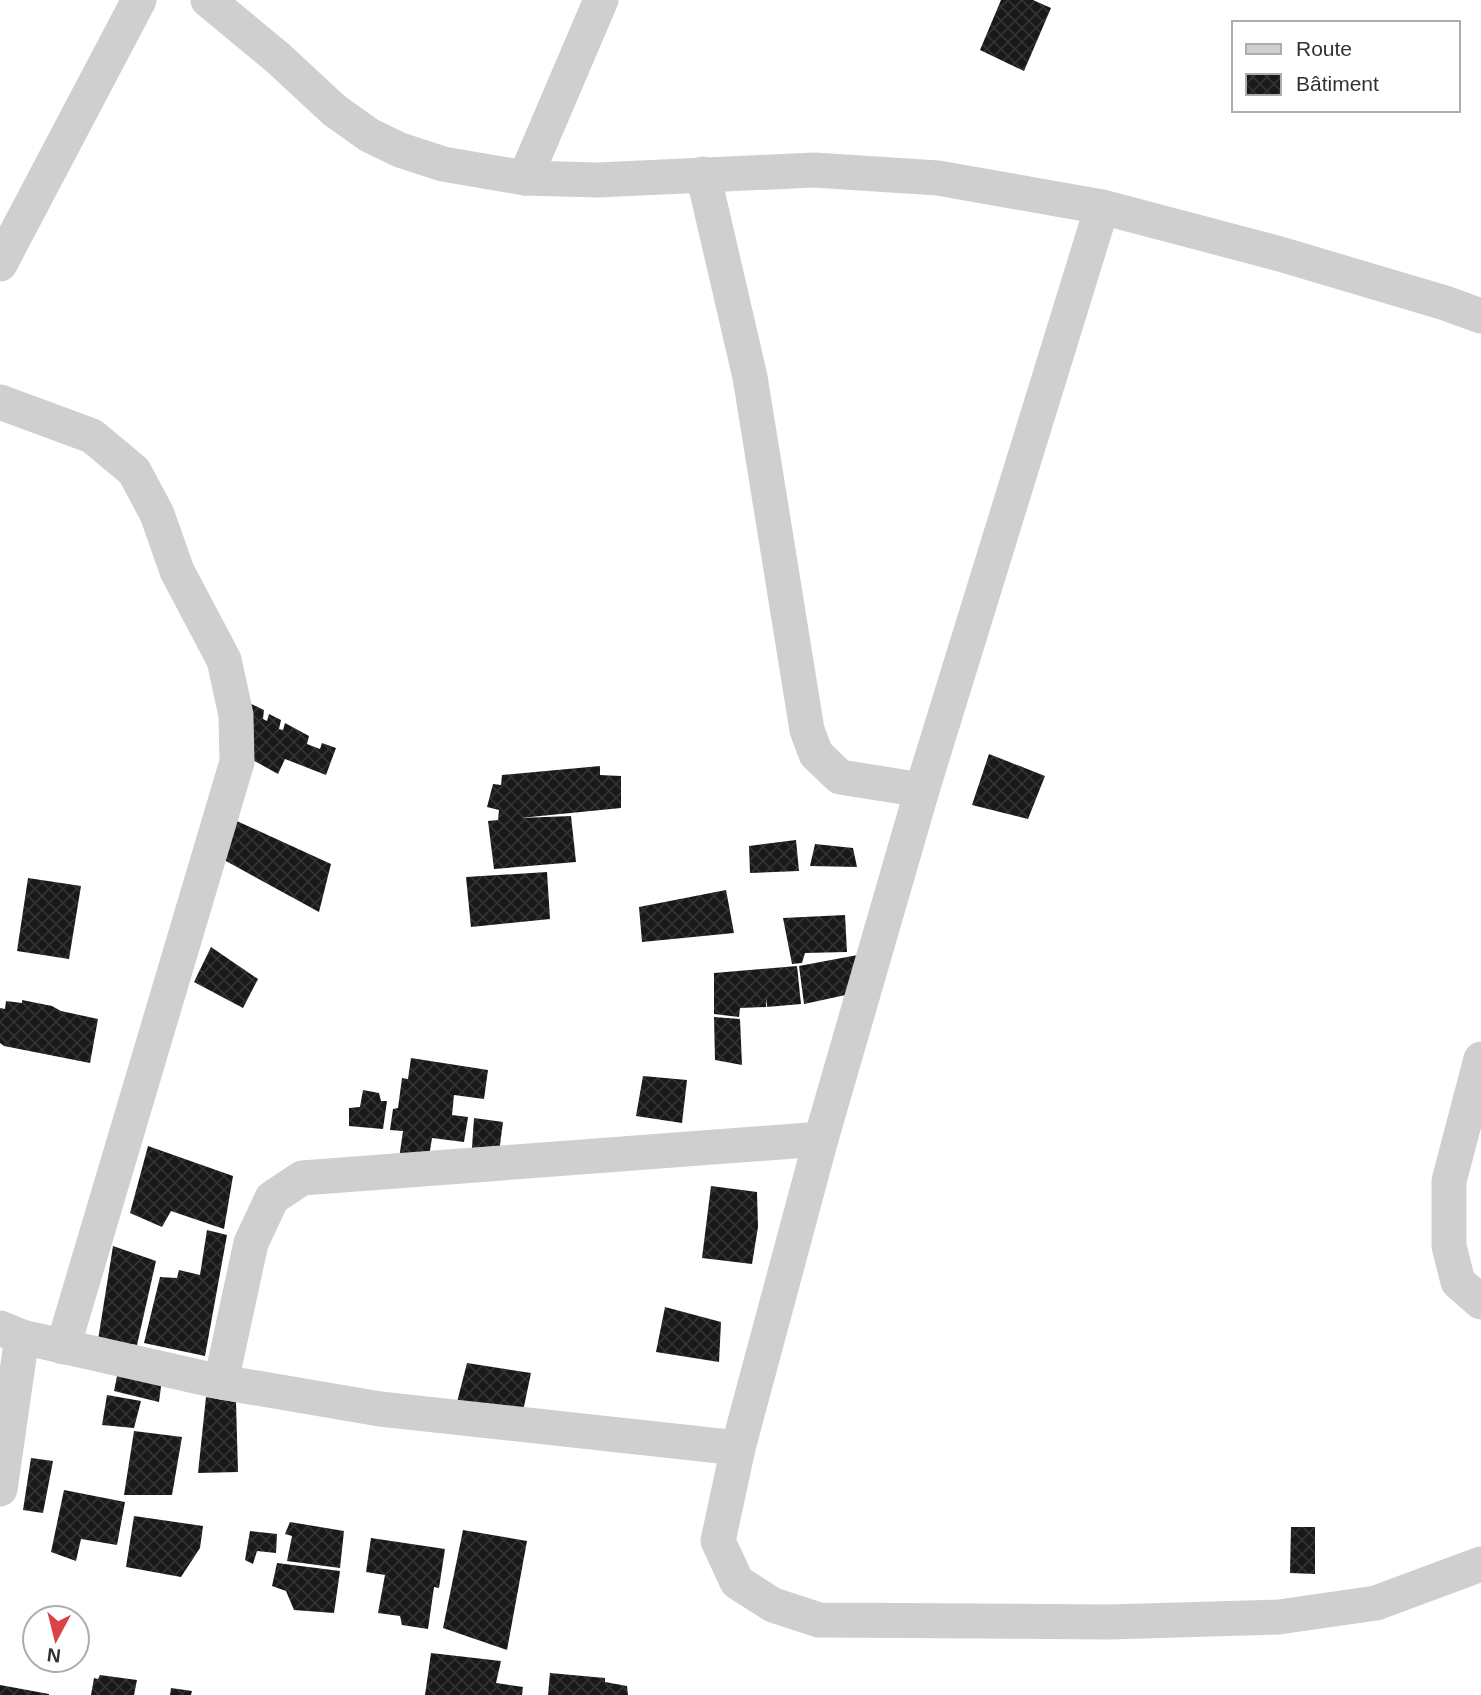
<svg xmlns="http://www.w3.org/2000/svg" width="1481" height="1695" viewBox="0 0 1481 1695" font-family="Helvetica,sans-serif">
<style>
.building{fill:url(#building-cross-hatch)}
.lines{fill:none;stroke-linecap:round;stroke-linejoin:round}
.minor{stroke:#cfcfcf;stroke-width:35}
</style>
<defs>
<pattern id="building-cross-hatch" width="8" height="8" patternUnits="userSpaceOnUse" patternTransform="scale(1.75)"><rect width="8" height="8" fill="#191919"/><path d="M0 0l8 8M0 8l8-8" fill="none" stroke="#323232"/></pattern>
</defs>
<rect width="100%" height="100%" fill="#fff"/>
<g class="building">
<path d="M1001 0H1033L1051 8 1024 71 980 50Z"/>
<path d="M247 702 264 710 263 719 267 721 269 714 281 720 279 729 283 730 285 723 309 736 307 744 320 749 322 743 336 748 326 775 285 759 278 774 224 744Z"/>
<path d="M989 754 1045 776 1028 819 972 805Z"/>
<path d="M600 766V775L621 776V808L520 818 571 816 576 862 494 869 488 821 498 820 499 810 487 807 493 784 501 785 502 775Z"/>
<path d="M228 817 331 864 319 912 215 855Z"/>
<path d="M796 840 799 871 750 873 749 846Z"/>
<path d="M815 844 853 848 857 867 810 866Z"/>
<path d="M547 872 550 919 471 927 466 877Z"/>
<path d="M28 878 81 886 69 959 17 951Z"/>
<path d="M726 890 734 933 642 942 639 907Z"/>
<path d="M845 915 847 952 805 953 802 963 792 964 783 918Z"/>
<path d="M211 947 258 979 243 1008 194 982Z"/>
<path d="M863 954 855 993 804 1004 799 966Z"/>
<path d="M797 966 801 1004 767 1007 766 997V1007L740 1008 739 1017 714 1014V973Z"/>
<path d="M22 1000 52 1006 61 1011 98 1019 90 1063 4 1046 0 1043V1008L5 1009 6 1001 22 1003Z"/>
<path d="M714 1017 740 1019 742 1065 715 1060Z"/>
<path d="M411 1058 488 1070 484 1099 454 1095 452 1115 468 1117 464 1142 432 1138 428 1163 399 1159 403 1131 390 1130 393 1109 398 1108 402 1078 408 1079Z"/>
<path d="M643 1076 687 1080 682 1123 636 1116Z"/>
<path d="M363 1090 379 1093 381 1101H387L383 1129 349 1126V1108L360 1107Z"/>
<path d="M474 1118 503 1122 498 1160 471 1162Z"/>
<path d="M148 1146 233 1176 224 1229 171 1211 162 1227 130 1213Z"/>
<path d="M711 1186 757 1192 758 1227 752 1264 702 1258Z"/>
<path d="M207 1230 227 1235 205 1356 144 1343 160 1277 177 1278 179 1270 200 1275Z"/>
<path d="M113 1246 156 1261 137 1345 98 1340Z"/>
<path d="M665 1307 721 1322 719 1362 656 1352Z"/>
<path d="M467 1363 531 1373 522 1416 456 1406Z"/>
<path d="M118 1371 162 1379 159 1402 114 1391Z"/>
<path d="M107 1395 141 1401 134 1428 102 1425Z"/>
<path d="M206 1397 236 1402 238 1472 198 1473Z"/>
<path d="M134 1431 182 1437 172 1495H124Z"/>
<path d="M31 1458 53 1461 43 1513 23 1510Z"/>
<path d="M64 1490 125 1502 117 1545 81 1539 76 1561 51 1552Z"/>
<path d="M134 1516 203 1526 200 1548 181 1577 126 1567Z"/>
<path d="M290 1522 344 1531 340 1568 287 1561 292 1536 285 1534Z"/>
<path d="M1291 1527H1315V1574L1290 1573Z"/>
<path d="M463 1530 527 1541 507 1650 443 1628Z"/>
<path d="M250 1531 277 1534 276 1553 257 1551 253 1564 245 1560Z"/>
<path d="M371 1538 445 1549 439 1588 434 1587 428 1629 402 1625 400 1616 378 1613 385 1575 366 1572Z"/>
<path d="M277 1563 340 1571 334 1613 294 1610 286 1591 272 1586Z"/>
<path d="M431 1653 501 1661 496 1683 523 1687 522 1695H425Z"/>
<path d="M550 1673 605 1678V1682L627 1686 628 1695H548Z"/>
<path d="M100 1675 137 1680 134 1695H91L94 1678 98 1679Z"/>
<path d="M0 1685 49 1694V1695H0Z"/>
<path d="M171 1688 192 1691 191 1695H170Z"/>
</g>
<g class="lines">
<g class="minor">
<path d="M208 0 278 58 334 110 369 135 400 150 443 164 525 178 598 180 814 170 938 178 1102 207 1280 254 1445 303 1481 316"/>
<path d="M703 174 750 377 807 730 816 754 840 777 922 790"/>
<path d="M525 178 601 0"/>
<path d="M1102 207 922 790 821 1139 738 1448 718 1541 737 1582 773 1605 819 1620 1109 1622 1279 1617 1376 1603 1481 1564"/>
<path d="M0 264 139 0"/>
<path d="M0 402 92 436 134 471 157 514 177 571 224 660 236 715 237 762 63 1347"/>
<path d="M1481 1059 1449 1181V1246L1458 1282 1481 1302"/>
<path d="M0 1328 22 1337 221 1382 380 1409 738 1448"/>
<path d="M221 1382 251 1243 272 1198 302 1178 821 1139"/>
<path d="M0 1489 22 1337"/>
</g>
</g>
<rect x="1232" y="21" width="228" height="91" fill="#ffffff" stroke="#adadad" stroke-width="2"/>
<rect x="1246" y="44" width="35" height="10" fill="#cfcfcf" stroke="#adadad" stroke-width="2"/>
<text x="1296" y="56" font-size="21" fill="#323232">Route</text>
<rect x="1246" y="74" width="35" height="21" fill="url(#building-cross-hatch)" stroke="#adadad" stroke-width="2"/>
<text x="1296" y="91" font-size="21" fill="#323232">Bâtiment</text>
<g transform="translate(56 1639) rotate(187)"><circle r="33" fill="#ffffff" stroke="#adadad" stroke-width="2"/>
<path d="M0-5L12 26L0 18L-12 26Z" fill="#db4248"/>
<text y="-10" font-size="19" font-weight="bold" text-anchor="middle" fill="#323232">N</text>
</g>
</svg>
